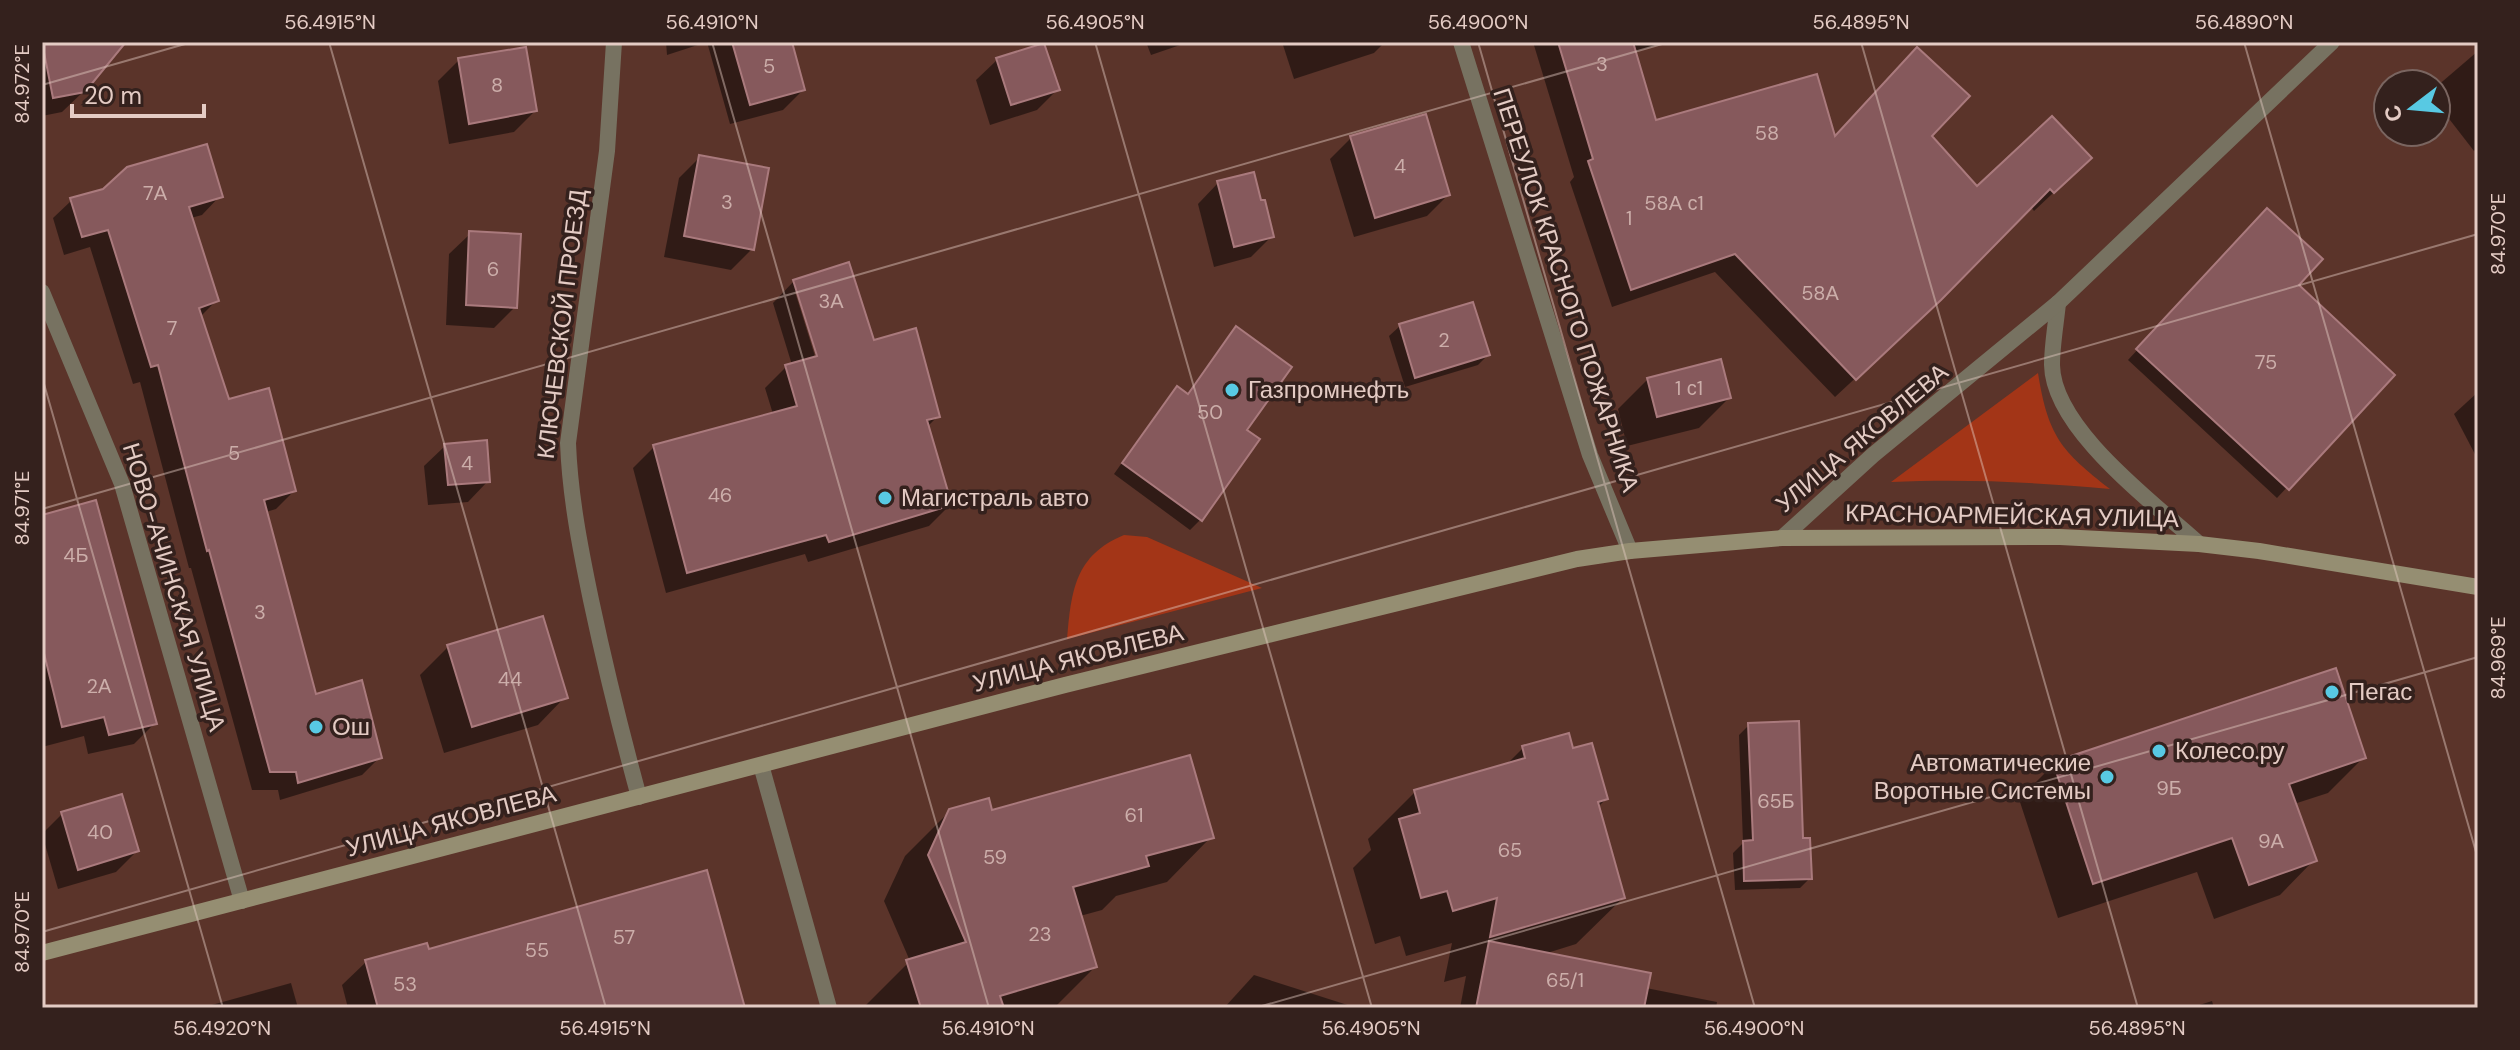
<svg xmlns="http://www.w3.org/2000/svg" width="2520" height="1050" viewBox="0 0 2520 1050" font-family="'DM Sans',sans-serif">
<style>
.green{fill:#a33517}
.shadow{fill:#0007;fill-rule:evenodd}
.building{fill:#86595c;stroke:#aa7a7d;stroke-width:2}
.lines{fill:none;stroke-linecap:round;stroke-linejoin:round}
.minor{stroke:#777261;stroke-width:16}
.tertiary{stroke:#777261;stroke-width:16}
.secondary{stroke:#958e72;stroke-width:16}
.ticks{fill:none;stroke:#e4cbc4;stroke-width:2;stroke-opacity:0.45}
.poi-dot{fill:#58c9e3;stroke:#34211d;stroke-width:3}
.labels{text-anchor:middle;stroke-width:7;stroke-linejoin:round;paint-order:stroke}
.number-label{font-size:20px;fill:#ccaeaa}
.street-label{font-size:24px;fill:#e4cbc4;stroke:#34211d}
.poi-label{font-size:24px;fill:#e4cbc4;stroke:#34211d;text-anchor:start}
.neatline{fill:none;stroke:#e4cbc4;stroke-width:3}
.ticks-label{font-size:20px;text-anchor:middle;fill:#e4cbc4}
</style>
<rect width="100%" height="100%" fill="#5b342a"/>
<g class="green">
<path d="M2038 373C2048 436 2061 451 2110 489 2035 482 1966 479 1891 482Z"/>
<path d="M1124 535 1147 537 1262 588 1067 639C1071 591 1075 555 1124 535Z"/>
</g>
<g class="shadow">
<path d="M42 42H118L84 91 62 112 42 116Z"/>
<path d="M666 42H790L803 90 783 110 730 124 707 42 667 55Z"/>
<path d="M1146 42H1189L1151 55Z"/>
<path d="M1282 42H1385L1374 53 1294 79Z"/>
<path d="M1533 42H1669L1634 52 1655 122 1833 139 1930 136 1977 189 2070 177 2034 211 2030 206 1919 319 1835 397 1715 272 1612 307 1570 182 1574 177Z"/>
<path d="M2478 51V147L2474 151 2436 102V87Z"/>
<path d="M459 60 535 111 514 132 449 144 438 81Z"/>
<path d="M997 60 1057 90 1037 110 990 125 976 80Z"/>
<path d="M1351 138 1448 195 1427 216 1354 237 1330 159Z"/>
<path d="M700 157 752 249 731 270 664 257 679 178Z"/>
<path d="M1218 183 1272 236 1251 257 1214 267 1198 204Z"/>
<path d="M220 196 202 215 191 218 217 300 200 317 228 402 294 491 276 509 266 512 314 696 380 757 362 775 280 800 278 790H252L191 568H189L140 382 133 384 90 247 64 255 53 218 72 200Z"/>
<path d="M2257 220 2296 285 2392 375 2277 498 2128 360Z"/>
<path d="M470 234 515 307 494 328 446 325 449 254Z"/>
<path d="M794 281 872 342 938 416 927 427 950 505 929 526 808 562 805 554 666 593 633 468 654 447 773 414 765 388 786 367 792 365 773 303ZM795 292H799L822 365 818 366Z"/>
<path d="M1400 326 1488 355 1478 365 1405 387 1389 336Z"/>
<path d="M1236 329 1245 430 1257 439 1200 520 1190 530 1114 474 1167 399 1178 389 1186 395 1226 339Z"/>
<path d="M1648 379 1729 398 1699 428 1627 446 1618 409Z"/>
<path d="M2478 392V460L2454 414Z"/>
<path d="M445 446 488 481 468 502 428 505 424 466Z"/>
<path d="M42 517 155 723 134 744 88 754 84 736 42 747Z"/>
<path d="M448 647 565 697 538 725 444 753 420 675Z"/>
<path d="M1749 725 1801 840 1810 878 1800 888 1735 890 1733 853 1743 843 1739 735Z"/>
<path d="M1523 748 1572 751 1606 799 1597 808 1623 898 1576 944 1544 954 1646 988 1717 1002 1716 1008H1460L1466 976 1444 982 1452 943 1406 956 1400 936 1375 944 1353 868 1371 850 1368 839 1415 792 1505 766Z"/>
<path d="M2363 758 2328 793 2294 804 2314 860 2280 895 2214 919 2197 872 2058 918 2019 799 2054 764Z"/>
<path d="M950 811 991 812 1211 837 1167 882 1116 896 1102 910 1080 916 1095 967 1054 1008H863L910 961 884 901 905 856Z"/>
<path d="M62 814 137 851 116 872 58 889 42 834Z"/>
<path d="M428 951 744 1008H348L342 985 366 962Z"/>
<path d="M1254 975 1357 1008H1224Z"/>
<path d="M291 983 298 1008H206L208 1006Z"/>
<path d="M2212 1001 2214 1008H2190Z"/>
</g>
<g class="building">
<path d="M42 42H126L85 92 53 98Z"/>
<path d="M732 42H792L805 90 750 105Z"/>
<path d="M1558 42H1633L1656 120 1817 74 1835 136 1917 47 1970 96 1932 136 1977 186 2052 116 2092 158 2054 193 2050 189 1941 300 1856 380 1735 254 1631 290 1588 161 1593 159Z"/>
<path d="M1044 43 1060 90 1011 105 996 58Z"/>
<path d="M526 47 537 111 469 124 458 58Z"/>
<path d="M1426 114 1450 195 1375 218 1350 136Z"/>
<path d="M207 144 223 197 189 207 219 301 199 308 229 399 269 388 296 491 264 500 316 694 362 680 382 758 298 783 296 772H270L209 550 207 551 158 365 151 367 108 230 82 237 70 198 103 189 127 167Z"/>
<path d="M699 155 769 168 754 250 684 236Z"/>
<path d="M1254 172 1261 200H1265L1274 237 1234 247 1217 181Z"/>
<path d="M2267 208 2323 259 2299 285 2395 375 2289 490 2136 349Z"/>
<path d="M469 231 521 234 517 308 466 305Z"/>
<path d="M849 262 874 340 916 328 940 417 927 420 952 505 829 542 826 535 687 573 653 445 797 406 785 365 817 356 793 280Z"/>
<path d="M1473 302 1490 355 1415 378 1399 324Z"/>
<path d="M1236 326 1292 367 1247 430 1260 439 1202 521 1122 463 1177 386 1188 394Z"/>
<path d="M1721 359 1731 398 1657 417 1647 378Z"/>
<path d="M487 440 490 482 448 485 444 444Z"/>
<path d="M96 500 157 724 109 735 104 717 62 727 42 645V515Z"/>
<path d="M543 616 568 698 472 727 447 645Z"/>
<path d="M2336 668 2366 758 2289 784 2317 861 2249 885 2232 838 2093 884 2053 762Z"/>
<path d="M1799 721 1803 838H1810L1812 879 1744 881 1743 841 1753 840 1748 723Z"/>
<path d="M1569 733 1573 748 1592 743 1608 799 1598 802 1625 898 1490 937 1497 898 1453 911 1447 891 1421 898 1399 819 1420 813 1414 790 1525 758 1522 746Z"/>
<path d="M1190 755 1214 838 1146 856 1149 866 1073 887 1097 967 1000 996 1004 1008H921L906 960 966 942 928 855 949 809 989 798 992 810Z"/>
<path d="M122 794 139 851 78 870 61 812Z"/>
<path d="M707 870 745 1008H378L365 960 427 943 429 949Z"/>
<path d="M1489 941 1651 973 1644 1008H1476Z"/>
</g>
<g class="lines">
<g class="minor">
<path d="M614 42 607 151 568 443C570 496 580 547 591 600 605 666 621 731 639 797"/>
<path d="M1461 42 1590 455 1630 551"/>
<path d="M42 292 122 484 242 901"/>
<path d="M2058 303C2056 324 2052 345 2052 365 2053 429 2154 503 2199 544"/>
<path d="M1782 538 1873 455 2058 303 2332 42"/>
</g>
<path class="tertiary" d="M761 765 829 1008"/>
<path class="secondary" d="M42 953 1065 685 1577 559 1630 551 1782 538 2060 537 2199 544 2259 551 2478 587"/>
</g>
<path class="ticks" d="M329 42 606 1008M712 42 989 1008M1095 42 1372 1008M1478 42 1755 1008M1861 42 2138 1008M2244 42 2478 859M42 85 192 42M42 377 223 1008M42 509 1669 42M42 932 2478 234M1255 1008 2478 657"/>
<g class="poi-dot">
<circle cx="1232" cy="390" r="8"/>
<circle cx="885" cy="498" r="8"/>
<circle cx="2332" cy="692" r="8"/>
<circle cx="316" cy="727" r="8"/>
<circle cx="2159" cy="751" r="8"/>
<circle cx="2107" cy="777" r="8"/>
</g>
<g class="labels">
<g class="number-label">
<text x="1602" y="71">3</text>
<text x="769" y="73">5</text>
<text x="497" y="92">8</text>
<text x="1767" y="140">58</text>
<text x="1400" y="173">4</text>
<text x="155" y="200">7А</text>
<text x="727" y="209">3</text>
<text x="1674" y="210">58А с1</text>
<text x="1629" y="225">1</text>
<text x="493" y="276">6</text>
<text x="1820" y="300">58А</text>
<text x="831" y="308">3А</text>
<text x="172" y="335">7</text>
<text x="1444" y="347">2</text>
<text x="2266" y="369">75</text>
<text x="1689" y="395">1 с1</text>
<text x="1210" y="419">50</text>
<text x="234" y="460">5</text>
<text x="467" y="470">4</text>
<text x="720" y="502">46</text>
<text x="76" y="562">4Б</text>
<text x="260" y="619">3</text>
<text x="510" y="686">44</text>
<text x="99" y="693">2А</text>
<text x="2169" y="795">9Б</text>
<text x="1776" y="808">65Б</text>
<text x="1134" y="822">61</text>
<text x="100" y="839">40</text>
<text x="2271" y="848">9А</text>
<text x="1510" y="857">65</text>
<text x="995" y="864">59</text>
<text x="1040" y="941">23</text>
<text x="624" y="944">57</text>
<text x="537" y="957">55</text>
<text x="1565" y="987">65/1</text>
<text x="405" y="991">53</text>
</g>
<g class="street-label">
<text transform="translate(1566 290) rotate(72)" y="8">ПЕРЕУЛОК КРАСНОГО ПОЖАРНИКА</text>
<text transform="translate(562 324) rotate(-83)" y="8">КЛЮЧЕВСКОЙ ПРОЕЗД</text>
<text transform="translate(1862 438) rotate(-40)" y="8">УЛИЦА ЯКОВЛЕВА</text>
<text transform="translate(2012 516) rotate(1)" y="8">КРАСНОАРМЕЙСКАЯ УЛИЦА</text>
<text transform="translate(174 587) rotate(73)" y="8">НОВО-АЧИНСКАЯ УЛИЦА</text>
<text transform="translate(1078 658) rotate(-14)" y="8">УЛИЦА ЯКОВЛЕВА</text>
<text transform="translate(451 821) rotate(-15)" y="8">УЛИЦА ЯКОВЛЕВА</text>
</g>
<g class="poi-label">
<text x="1248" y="398">Газпромнефть</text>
<text x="901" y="506">Магистраль авто</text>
<text x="2348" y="700">Пегас</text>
<text x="332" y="735">Ош</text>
<text x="2175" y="759">Колесо.ру</text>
<text x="2091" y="771" text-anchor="end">Автоматические<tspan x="2091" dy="28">Воротные Системы</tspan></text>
</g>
</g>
<rect width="2520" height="1050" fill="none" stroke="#34211d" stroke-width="88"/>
<g transform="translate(2412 108) rotate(254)"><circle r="38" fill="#34211d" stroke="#7a6560" stroke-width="2"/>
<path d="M0-6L14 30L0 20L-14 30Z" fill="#58c9e3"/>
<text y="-12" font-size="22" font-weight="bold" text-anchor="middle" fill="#e4cbc4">С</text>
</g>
<path d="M72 104v12h132v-12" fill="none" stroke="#e4cbc4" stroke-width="4"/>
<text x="84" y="104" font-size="24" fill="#e4cbc4" stroke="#34211d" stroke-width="6" paint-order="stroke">20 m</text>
<rect x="44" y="44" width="2432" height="962" class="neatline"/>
<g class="ticks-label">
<text x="330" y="29">56.4915°N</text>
<text x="712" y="29">56.4910°N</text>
<text x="1095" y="29">56.4905°N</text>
<text x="1478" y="29">56.4900°N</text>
<text x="1861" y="29">56.4895°N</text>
<text x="2244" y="29">56.4890°N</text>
<text transform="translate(22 84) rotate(-90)" y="7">84.972°E</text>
<text transform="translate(2498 234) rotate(-90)" y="7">84.970°E</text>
<text transform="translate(22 508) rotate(-90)" y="7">84.971°E</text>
<text transform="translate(2498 658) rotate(-90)" y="7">84.969°E</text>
<text transform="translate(22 932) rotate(-90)" y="7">84.970°E</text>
<text x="222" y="1035">56.4920°N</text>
<text x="605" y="1035">56.4915°N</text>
<text x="988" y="1035">56.4910°N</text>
<text x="1371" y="1035">56.4905°N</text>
<text x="1754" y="1035">56.4900°N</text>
<text x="2137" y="1035">56.4895°N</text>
</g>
</svg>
